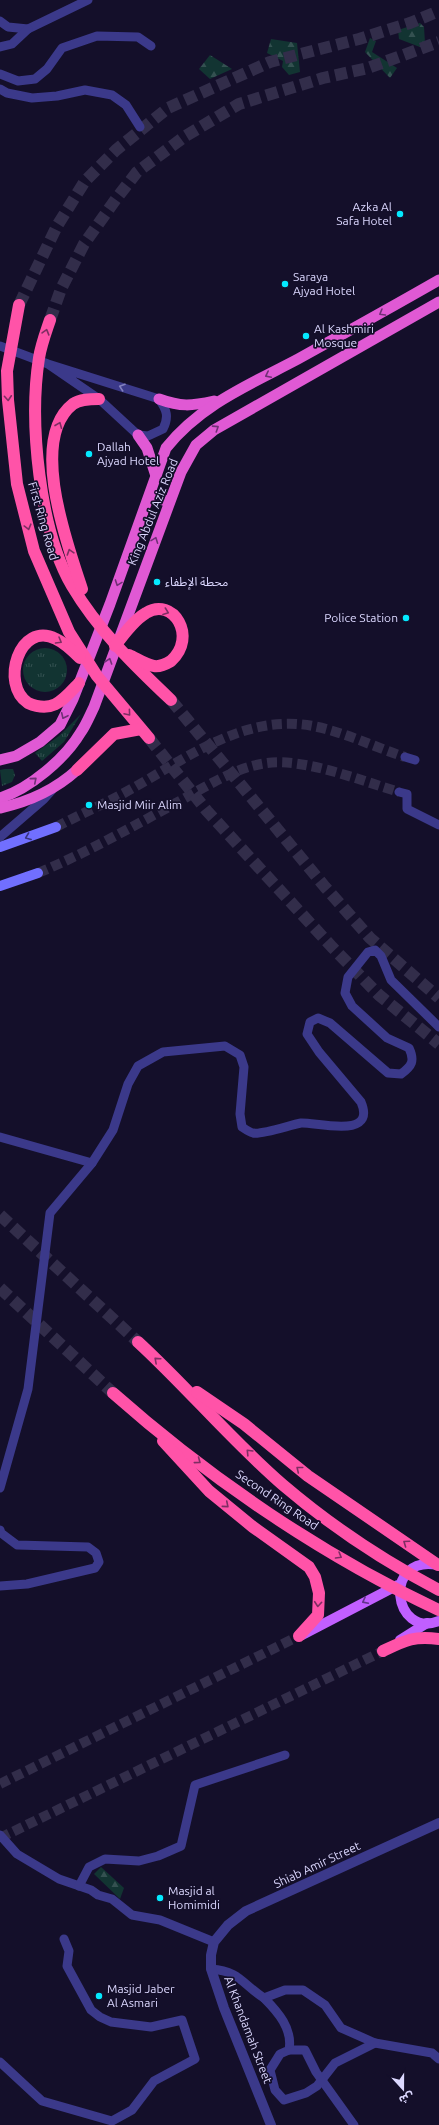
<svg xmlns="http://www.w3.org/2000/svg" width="439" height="2125" viewBox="0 0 439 2125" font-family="Ubuntu,'Noto Sans Arabic',sans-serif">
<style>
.grass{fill:url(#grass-tufts)}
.forest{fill:url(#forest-firs)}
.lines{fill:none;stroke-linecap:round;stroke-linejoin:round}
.secondary-tunnel{stroke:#322d4a;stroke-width:10;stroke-dasharray:10 5;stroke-linecap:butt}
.primary-tunnel{stroke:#322d4a;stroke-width:10;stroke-dasharray:10 5;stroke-linecap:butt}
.motorway-tunnel{stroke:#322d4a;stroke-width:12;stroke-dasharray:12 6;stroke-linecap:butt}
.minor{stroke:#3b398a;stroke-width:9}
.tertiary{stroke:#3b398a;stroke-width:10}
.secondary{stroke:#716fff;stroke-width:10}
.primary{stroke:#c15fff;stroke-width:10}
.trunk{stroke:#e059d4;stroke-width:11}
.motorway{stroke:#ff53a8;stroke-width:12}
.oneway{stroke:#703076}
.oneway2{stroke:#7e2e63}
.oneway3{stroke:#8381bf}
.oneway4{stroke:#39357f}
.oneway5{stroke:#62338a}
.poi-dot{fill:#04e9ff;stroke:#140f2a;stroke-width:1.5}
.labels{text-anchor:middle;stroke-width:3.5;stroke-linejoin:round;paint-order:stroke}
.poi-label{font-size:12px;fill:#dcd8ff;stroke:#140f2a;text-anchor:start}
.street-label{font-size:12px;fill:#dcd8ff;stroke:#140f2a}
</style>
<defs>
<pattern id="grass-tufts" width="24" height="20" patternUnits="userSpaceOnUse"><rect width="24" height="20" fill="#123432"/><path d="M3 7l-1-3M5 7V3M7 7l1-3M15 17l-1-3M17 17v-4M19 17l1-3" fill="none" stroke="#345151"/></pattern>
<pattern id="forest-firs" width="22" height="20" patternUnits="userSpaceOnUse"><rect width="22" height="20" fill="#123432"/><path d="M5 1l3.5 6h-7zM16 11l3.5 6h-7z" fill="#345151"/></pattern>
</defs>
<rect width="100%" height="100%" fill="#140f2a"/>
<g class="grass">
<circle cx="45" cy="670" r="22"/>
<path d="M81 714 64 742 42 761 35 753 59 736Z"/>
<path d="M5 769H13L15 775 12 782 2 786 0 770Z"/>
</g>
<g class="forest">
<path d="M420 23 424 27 425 43 420 47 399 39 398 30Z"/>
<path d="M370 38 376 41 372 52 397 68 390 78 365 52Z"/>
<path d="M271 39 297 43 300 72 289 75 282 67 283 61 267 53Z"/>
<path d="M210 55 232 69 210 79 199 69Z"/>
<path d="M101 1867 124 1888 120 1899 94 1874Z"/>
</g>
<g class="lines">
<g class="secondary-tunnel">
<path d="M56 827C79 815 102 805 124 793 178 764 233 720 297 724 332 726 371 746 405 757"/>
<path d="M38 873C86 853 130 828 176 803 204 788 235 767 267 763 305 758 362 781 399 792"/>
</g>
<g class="primary-tunnel">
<path d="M0 1784 299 1636"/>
<path d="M0 1838 383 1651"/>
</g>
<g class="motorway-tunnel">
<path d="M19 305 57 226 85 181 116 150 168 108 270 62 359 39 410 23 439 11"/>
<path d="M50 320 61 289 84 244 116 199 137 172 184 137 239 104 323 78 368 68 439 42"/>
<path d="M171 700 325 887 370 938 439 998"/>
<path d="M149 738 207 811 332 947 379 995 439 1044"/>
<path d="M0 1215 138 1342"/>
<path d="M0 1288 113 1393"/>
</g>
<g class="minor">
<path d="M0 21 8 27 28 29 88 0"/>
<path d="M0 47 12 44 28 29"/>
<path d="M0 74 18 81 35 79 47 69 62 48 97 36 138 37 151 46"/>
<path d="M0 89 7 93 32 98 57 96 85 90 112 95 126 105 140 127"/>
<path d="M0 346 48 364 159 399C167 410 169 417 163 429L148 436 138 435 99 399 48 364"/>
<path d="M405 757 415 760"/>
<path d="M399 792 407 794V809L439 825"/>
<path d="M0 837 44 799 52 790"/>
<path d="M0 1137 92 1163"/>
<path d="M0 1488 28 1389 50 1213 92 1163 113 1130 128 1084 138 1066 163 1052 225 1046 240 1055 244 1067 240 1114 242 1127C245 1129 249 1132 253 1133 262 1135 290 1125 301 1123 316 1122 377 1140 361 1102L319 1052 307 1034 310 1022 318 1018 330 1023 388 1073 401 1074C412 1066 415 1061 409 1048L387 1038 352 1006 345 993 348 977 368 952 375 950 381 956 391 980 439 1027"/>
<path d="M0 1530 1 1533 17 1545 88 1547 96 1553 99 1562 95 1568 27 1584 0 1586"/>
<path d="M0 1835 17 1854 59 1879 91 1890 98 1895 112 1899 132 1915 160 1920 214 1942"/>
<path d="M79 1886 89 1867 105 1859 139 1861 158 1856 181 1846 195 1785 285 1755"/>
<path d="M211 1969C240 1971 242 1984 264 1998L285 1990H303L325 2005 341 2028 375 2043 432 2053 439 2059"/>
<path d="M264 1998C278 2012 293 2029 289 2050L280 2054 270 2070 275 2090 284 2100 306 2093 317 2086 335 2063 375 2043"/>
<path d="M289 2050H305L316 2072 354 2125"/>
<path d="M0 2062 42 2101 112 2121 132 2110 154 2081 195 2059 182 2020 151 2027 111 2022 100 2017 91 2010 67 1966 69 1951 64 1939"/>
</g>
<path class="tertiary" d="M271 2125 224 2008 211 1969V1955L214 1942 228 1925 246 1911 439 1823"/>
<g class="secondary">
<path d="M0 847 56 827"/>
<path d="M0 886 38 873"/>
</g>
<g class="primary">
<path d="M438 1565C382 1554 393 1639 439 1621"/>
<path d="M302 1635 398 1585"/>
<path d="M400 1640 427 1623"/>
</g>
<g class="trunk">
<path d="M159 399C181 407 191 406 214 401"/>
<path d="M138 435 147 448 156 476"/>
<path d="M150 495 169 502"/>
<path d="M0 760 16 756 40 742 60 725 73 699 110 604 166 448C201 404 251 384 298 359 345 333 392 307 439 280"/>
<path d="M0 798C29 789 65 759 81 732 86 725 90 715 94 707L181 472 196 445 214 430 439 302"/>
<path d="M0 808C28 802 56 789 77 770"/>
</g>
<g class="motorway">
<path d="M19 305 7 371 8 400 17 484 34 551 69 632 97 676 149 738"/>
<path d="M50 320C46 332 41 345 39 358 29 421 39 530 72 586 98 630 134 665 171 700"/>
<path d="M82 589C68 546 28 439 73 404 80 399 90 399 99 399"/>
<path d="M115 646C123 635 134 620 146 613 173 596 198 637 171 661 166 664 160 667 154 666 146 665 136 658 129 655"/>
<path d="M79 683C63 700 53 714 28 703 0 685 19 620 56 639 65 643 73 651 80 658"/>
<path d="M77 770 114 734 141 729"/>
<path d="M138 1342C188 1388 232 1441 283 1485 331 1526 384 1561 439 1590"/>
<path d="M197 1392 244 1424 308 1476 438 1565"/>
<path d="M113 1393C209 1478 323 1556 439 1610"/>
<path d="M163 1441 209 1491 253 1527 309 1567 315 1577 319 1593 318 1615 299 1636"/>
<path d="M383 1651C406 1640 413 1636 439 1639"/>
</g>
</g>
<defs><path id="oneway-chevron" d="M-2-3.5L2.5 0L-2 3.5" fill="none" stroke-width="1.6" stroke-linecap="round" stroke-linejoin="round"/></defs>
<g class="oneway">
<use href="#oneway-chevron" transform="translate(382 313) rotate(150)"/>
<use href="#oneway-chevron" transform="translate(268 375) rotate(153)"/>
<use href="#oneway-chevron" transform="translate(216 428) rotate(-33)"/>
<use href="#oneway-chevron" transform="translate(155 540) rotate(-69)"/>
<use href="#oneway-chevron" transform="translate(118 583) rotate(110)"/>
<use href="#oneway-chevron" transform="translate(109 661) rotate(-71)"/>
<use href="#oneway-chevron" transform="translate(64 716) rotate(115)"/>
<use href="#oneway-chevron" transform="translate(34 780) rotate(-40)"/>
</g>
<g class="oneway2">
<use href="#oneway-chevron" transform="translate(46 332) rotate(-74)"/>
<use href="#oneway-chevron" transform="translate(8 398) rotate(86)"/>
<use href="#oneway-chevron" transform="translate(59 425) rotate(-68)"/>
<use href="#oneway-chevron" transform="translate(28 527) rotate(75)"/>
<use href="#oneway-chevron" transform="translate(70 552) rotate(-108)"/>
<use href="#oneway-chevron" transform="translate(166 612) rotate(20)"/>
<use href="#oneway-chevron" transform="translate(59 641) rotate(30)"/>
<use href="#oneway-chevron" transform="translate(128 713) rotate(50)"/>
<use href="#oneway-chevron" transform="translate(157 1360) rotate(-138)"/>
<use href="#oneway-chevron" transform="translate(249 1452) rotate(-134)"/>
<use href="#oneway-chevron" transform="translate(198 1461) rotate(37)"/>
<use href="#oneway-chevron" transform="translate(299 1469) rotate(-141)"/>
<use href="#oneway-chevron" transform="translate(226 1505) rotate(40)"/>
<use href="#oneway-chevron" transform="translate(406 1543) rotate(-145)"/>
<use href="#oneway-chevron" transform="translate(339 1556) rotate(30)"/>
<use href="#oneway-chevron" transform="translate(318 1604) rotate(95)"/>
</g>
<use class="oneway3" href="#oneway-chevron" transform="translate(122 387) rotate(-161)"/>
<use class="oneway4" href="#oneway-chevron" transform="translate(28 837) rotate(159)"/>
<use class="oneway5" href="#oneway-chevron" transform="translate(365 1601) rotate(153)"/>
<g class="poi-dot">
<circle cx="400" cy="214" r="4"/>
<circle cx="285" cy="284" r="4"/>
<circle cx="306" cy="336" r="4"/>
<circle cx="89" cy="454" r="4"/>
<circle cx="157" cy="582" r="4"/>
<circle cx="406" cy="618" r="4"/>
<circle cx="89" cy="805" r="4"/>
<circle cx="160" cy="1898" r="4"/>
<circle cx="99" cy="1996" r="4"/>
</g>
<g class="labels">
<g class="poi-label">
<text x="392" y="211" text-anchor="end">Azka Al<tspan x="392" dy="14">Safa Hotel</tspan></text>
<text x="293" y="281">Saraya<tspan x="293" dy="14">Ajyad Hotel</tspan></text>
<text x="314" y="333">Al Kashmiri<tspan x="314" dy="14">Mosque</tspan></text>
<text x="97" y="451">Dallah<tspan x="97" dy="14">Ajyad Hotel</tspan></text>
<text x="165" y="586">محطة الإطفاء</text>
<text x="398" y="622" text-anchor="end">Police Station</text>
<text x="97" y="809">Masjid Miir Alim</text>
<text x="168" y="1895">Masjid al<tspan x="168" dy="14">Homimidi</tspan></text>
<text x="107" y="1993">Masjid Jaber<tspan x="107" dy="14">Al Asmari</tspan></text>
</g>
<g class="street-label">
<text transform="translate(153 512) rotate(-68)" y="4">King Abdul Aziz Road</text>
<text transform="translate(43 521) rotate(74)" y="4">First Ring Road</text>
<text transform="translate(277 1500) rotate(34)" y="4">Second Ring Road</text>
<text transform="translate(317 1865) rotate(-25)" y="4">Shiab Amir Street</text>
<text transform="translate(248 2030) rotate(69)" y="4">Al Khandamah Street</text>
</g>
</g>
<g transform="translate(403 2089) rotate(159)" stroke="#140f2a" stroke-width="3" paint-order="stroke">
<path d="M0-3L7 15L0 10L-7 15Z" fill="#dcd8ff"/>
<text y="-6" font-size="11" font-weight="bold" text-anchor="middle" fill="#dcd8ff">ش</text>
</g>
</svg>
